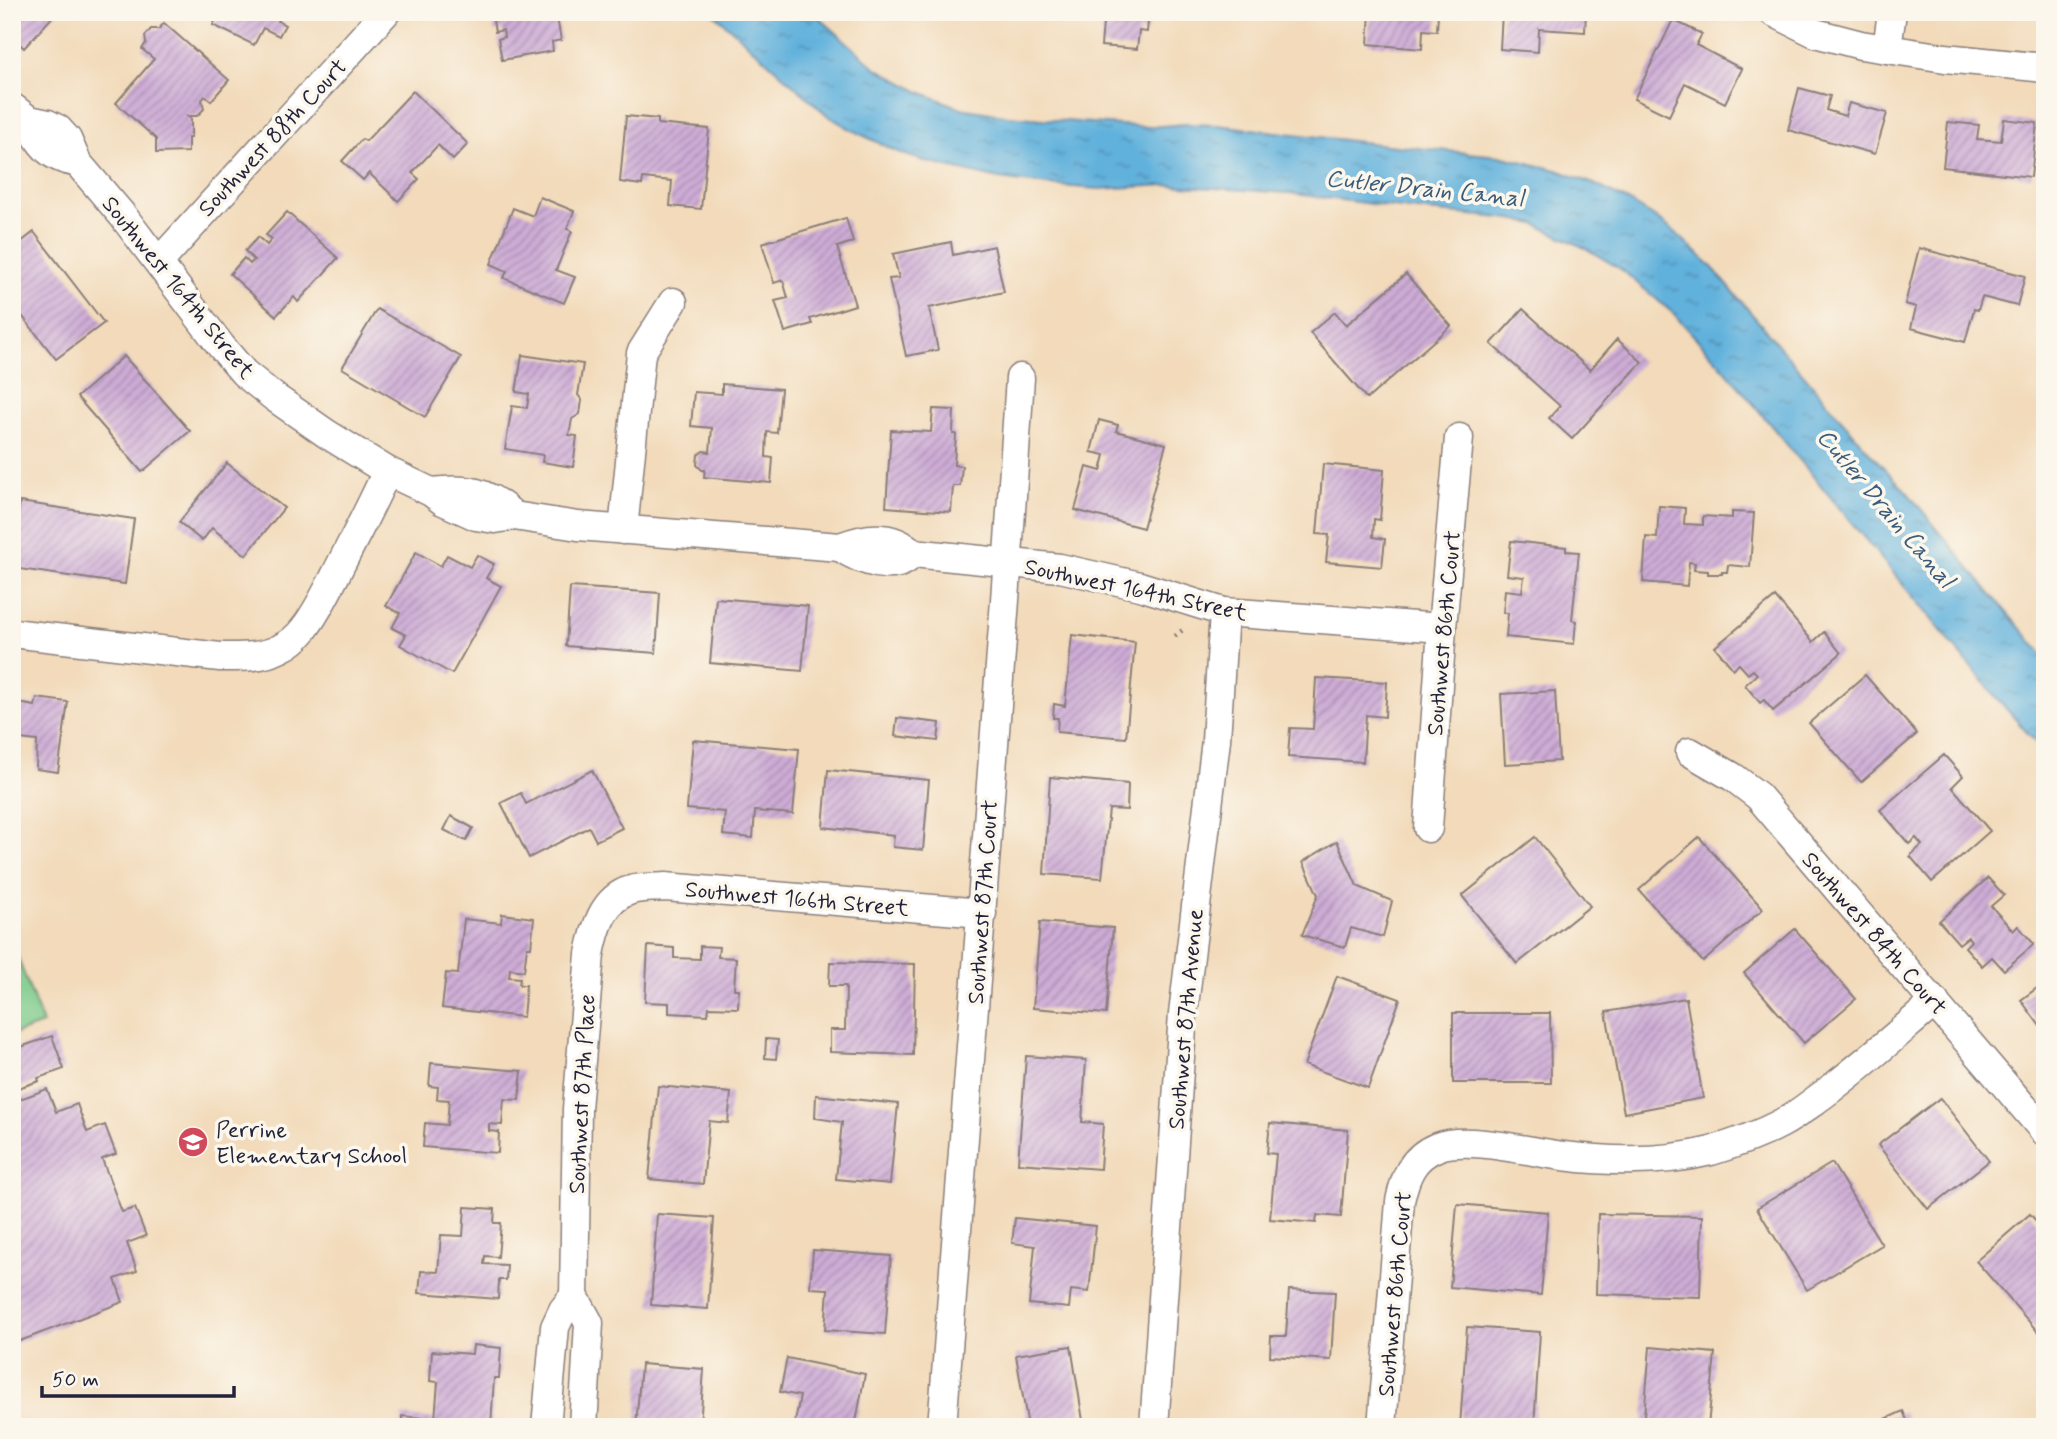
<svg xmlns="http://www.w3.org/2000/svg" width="2057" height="1439" viewBox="0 0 2057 1439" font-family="Mynerve,sans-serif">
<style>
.green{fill:#7dca8a;stroke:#507662;stroke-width:2}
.water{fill:url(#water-ripples);stroke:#426a8c;stroke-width:2}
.building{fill:url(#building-hatch)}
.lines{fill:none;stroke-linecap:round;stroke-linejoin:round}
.minor-casing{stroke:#8a7e7a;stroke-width:31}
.path{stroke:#8a7e7a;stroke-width:4.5;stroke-dasharray:2 5;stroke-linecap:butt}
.minor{stroke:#fff;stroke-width:28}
.labels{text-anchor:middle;stroke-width:7;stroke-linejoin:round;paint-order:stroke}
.street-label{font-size:23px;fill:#22223b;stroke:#fbf7ec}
.poi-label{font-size:23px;fill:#22223b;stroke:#fbf7ec;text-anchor:start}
.water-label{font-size:24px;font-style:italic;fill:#3b5b7b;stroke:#fbf7ec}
</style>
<defs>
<pattern id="water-ripples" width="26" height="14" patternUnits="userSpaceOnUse" patternTransform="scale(1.75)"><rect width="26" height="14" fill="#61b1dc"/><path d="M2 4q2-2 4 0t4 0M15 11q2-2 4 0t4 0" fill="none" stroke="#5090b4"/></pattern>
<pattern id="building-hatch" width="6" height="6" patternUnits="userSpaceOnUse" patternTransform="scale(1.75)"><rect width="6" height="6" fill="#ceacd6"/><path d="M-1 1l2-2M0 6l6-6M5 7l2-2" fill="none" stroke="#a78caf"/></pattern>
</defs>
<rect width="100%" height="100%" fill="#fbf7ec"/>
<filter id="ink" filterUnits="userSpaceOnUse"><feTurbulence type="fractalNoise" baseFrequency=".0143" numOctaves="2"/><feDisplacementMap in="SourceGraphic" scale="14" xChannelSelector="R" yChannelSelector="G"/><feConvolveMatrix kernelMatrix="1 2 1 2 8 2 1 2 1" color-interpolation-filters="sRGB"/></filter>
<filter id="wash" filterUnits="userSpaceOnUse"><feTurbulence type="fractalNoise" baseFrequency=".00686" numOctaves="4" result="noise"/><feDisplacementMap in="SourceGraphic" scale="28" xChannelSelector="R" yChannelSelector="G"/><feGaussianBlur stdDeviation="1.57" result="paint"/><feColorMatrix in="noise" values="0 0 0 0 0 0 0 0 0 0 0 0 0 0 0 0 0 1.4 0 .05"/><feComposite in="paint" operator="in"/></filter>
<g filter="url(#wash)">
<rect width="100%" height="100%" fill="#f2daba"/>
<path class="green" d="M12 943 43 1024 12 1035Z"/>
<path class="water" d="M712 12H813L876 68 920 92 960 108 1009 116 1077 122 1149 127 1186 124 1217 125 1387 145 1499 156 1557 170 1594 184 1628 201 1653 216 1675 232 1712 267 1870 453 1907 492 1979 580 2045 657V753L1996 697 1726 371 1674 314 1622 270 1585 248 1535 224 1512 219 1417 210 1288 193 1167 185 1099 189 1048 185 999 179 927 162 900 153 852 130 827 115Z"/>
<g id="blocks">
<g class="building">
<path d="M12 12H57L24 48 12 37Z"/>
<path d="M220 12H282L278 21 285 25 279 36 263 28 254 45 213 25Z"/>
<path d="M500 12H556L561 40 552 42 553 51 502 60 498 39 504 37 503 30 495 32 492 14Z"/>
<path d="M1104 12H1149L1147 32 1139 31 1137 49 1101 46Z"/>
<path d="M1370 12H1453V15L1438 14 1437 31 1423 30 1422 49 1368 44Z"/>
<path d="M1502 12H1586L1585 32 1539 29 1538 52 1500 49Z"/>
<path d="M1673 20 1702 34 1696 45 1742 69 1725 103 1685 83 1669 116 1634 99Z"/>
<path d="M164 23 229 80 211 101 205 96 202 100 204 109 197 116H187L191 119V138H188V152L156 153V139L116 103 154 59 142 49 146 43 145 36 151 29H159Z"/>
<path d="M1799 88 1830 96 1826 110 1845 116 1849 103 1887 113 1875 154 1788 130Z"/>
<path d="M413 91 468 144 453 160 438 145 412 173 419 179 398 201 369 173 363 180 342 161 362 139 366 141Z"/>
<path d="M626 116 658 119V124L709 129 701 209 670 206 672 181 643 178 642 185 620 182Z"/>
<path d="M2004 119 2037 123 2031 177 1943 167 1948 122 1979 125 1977 139 2001 141Z"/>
<path d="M540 197 574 211 567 229 572 231 556 270 575 277 564 303 504 278 507 271 491 264 513 208 533 216Z"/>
<path d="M287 212 338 258 298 302 294 297 276 316 230 274 244 258 250 264 254 260 245 251 258 237 267 245 272 239 266 235Z"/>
<path d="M846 218 853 242 837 247 855 305 810 319 812 324 785 332 775 301 788 298 783 280 774 283 762 243Z"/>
<path d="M34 232 104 323 56 359 12 303V249Z"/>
<path d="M951 242 953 255 994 246 1004 292 929 308 938 350 906 356 889 279 899 278 893 254Z"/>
<path d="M1919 248 2025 276 2017 306 1982 297 1978 310 1974 309 1965 342 1911 328 1916 307 1905 304Z"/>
<path d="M1406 274 1451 326 1367 399 1310 333 1335 312 1346 325Z"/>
<path d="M377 309 461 357 425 417 342 368Z"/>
<path d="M1523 309 1590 370 1617 339 1642 362 1572 439 1549 418 1560 406 1491 344Z"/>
<path d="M522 355 583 364 578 395 582 400 580 414 572 419 569 435 577 436 573 467 542 462 543 455 505 449 512 406 527 408 529 394 516 392Z"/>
<path d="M124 356 190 431 142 472 77 397Z"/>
<path d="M722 384 781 389 777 433 767 432 766 457 773 458 771 483 704 477 705 470H702L697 465 698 455 703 451 710 452 712 428 691 426 694 392 722 394Z"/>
<path d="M933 409 954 410 953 434H956L954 465 962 466 960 486H953L951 512 886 507 891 430 931 432Z"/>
<path d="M1099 420 1118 425 1116 431 1166 444 1143 528 1075 510 1087 467 1101 471 1105 455 1091 452Z"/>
<path d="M227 463 284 508 246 555 212 528 202 541 179 522Z"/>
<path d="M1323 464 1384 470 1380 520 1374 519 1373 537 1385 539 1382 567 1326 562 1329 535 1317 534Z"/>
<path d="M20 502 134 519 125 584 12 568V555Z"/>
<path d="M1659 506 1685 508 1684 524 1703 525V516L1732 518V512L1754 513 1750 567 1728 565 1727 572H1722V574H1708V571L1694 570 1695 563 1689 562 1687 586 1643 582 1646 537 1657 538Z"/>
<path d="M1511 541 1566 547V551L1579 552 1572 620 1576 621 1574 644 1506 637 1508 613H1503L1505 590 1522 592 1524 577 1507 575Z"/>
<path d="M416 552 441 566 447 555 470 567 477 555 494 564 486 578 501 586 452 674 400 645 406 635 392 628 400 613 386 606Z"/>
<path d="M570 587 660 593 656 653 566 646Z"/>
<path d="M1775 597 1813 642 1824 632 1841 653 1773 711 1764 700 1760 703 1745 685 1757 674 1753 670 1748 674 1739 664 1733 669 1715 647Z"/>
<path d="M716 598 808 606 802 671 710 663Z"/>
<path d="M1072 635 1135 642 1126 738 1057 732 1058 718H1053L1054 704 1065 706Z"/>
<path d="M1865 675 1917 734 1861 782 1809 723Z"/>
<path d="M1316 678 1387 682 1385 717 1366 715 1363 762 1288 757 1290 728 1313 729Z"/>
<path d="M1555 691 1559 761 1505 764 1501 694Z"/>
<path d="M12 695 19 696 18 703 35 706 37 698 68 702 58 772 36 769 37 741 12 738Z"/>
<path d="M897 718 940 723 938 741 895 736Z"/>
<path d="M693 740 799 749 793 814 755 811 753 838 723 835 725 812 687 809Z"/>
<path d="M1944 755 1963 776 1952 787 1990 831 1932 882 1910 856 1922 845 1916 838 1909 844 1880 810Z"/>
<path d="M592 770 622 828 596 841 589 827 529 858 501 803 521 793 526 804Z"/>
<path d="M828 770 929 780 923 850 893 847 894 835 823 827Z"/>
<path d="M1050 777 1128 784 1127 810 1109 809 1102 878 1044 874Z"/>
<path d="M451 816 473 828 466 841 444 830Z"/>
<path d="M1535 837 1590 906 1517 964 1462 896Z"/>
<path d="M1699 837 1763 909 1703 962 1639 890Z"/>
<path d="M1337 841 1357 886 1392 901 1383 937 1351 928 1345 947 1302 935 1318 895 1303 862Z"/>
<path d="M1988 878 2004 895 1991 906 2013 931 2018 926 2034 944 2004 970 1992 957 1982 966 1965 947 1971 941 1968 937 1959 944 1939 921Z"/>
<path d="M502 914 534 918 531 947H527L524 971 510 969 509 977 520 978 519 985H526L523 1017 442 1008 446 973 458 974 464 919 501 923Z"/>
<path d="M1040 922 1113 928 1106 1014 1033 1008Z"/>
<path d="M1795 929 1856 999 1804 1043 1744 973Z"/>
<path d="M648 946 674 948V958L700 959V946L719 947 718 957 736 958 734 989H739L738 1008 709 1007 708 1015 669 1013V1003L645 1002Z"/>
<path d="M830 962 915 964 913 1055 830 1052V1030H845L846 986H829Z"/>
<path d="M1337 976 1400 999 1368 1088 1304 1065Z"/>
<path d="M2045 982V1033L2021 1000Z"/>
<path d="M1686 998 1703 1098 1624 1113 1606 1012Z"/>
<path d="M1453 1013H1550L1551 1083H1453Z"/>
<path d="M52 1036 64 1069 38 1078 39 1081 12 1090V1050Z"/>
<path d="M766 1039 778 1040 776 1059 765 1058Z"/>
<path d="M1026 1056 1086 1060 1082 1122 1103 1124 1100 1169 1018 1163Z"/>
<path d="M431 1063 522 1071 519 1100 504 1099 502 1125 489 1124V1131L499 1132 498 1153 423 1147 425 1123 447 1125 449 1100 437 1099 438 1087 429 1086Z"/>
<path d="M658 1086 731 1093 728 1123 709 1121 703 1184 649 1179Z"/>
<path d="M47 1089 56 1112 77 1104 87 1132 105 1125 116 1154 102 1159 122 1212 135 1208 146 1236 127 1243 137 1271 115 1279 123 1302 12 1344V1102Z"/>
<path d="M816 1095 898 1104 890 1184 836 1179 842 1122 815 1118Z"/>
<path d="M1940 1098 1989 1161 1928 1209 1878 1145Z"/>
<path d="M1270 1123 1348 1130 1341 1217 1317 1215 1316 1223 1270 1219 1276 1154 1267 1153Z"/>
<path d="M1832 1163 1882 1245 1807 1290 1757 1208Z"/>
<path d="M1457 1204 1548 1212 1541 1295 1450 1287Z"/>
<path d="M465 1207 495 1209 494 1223H501L498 1257 485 1256 484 1264 507 1265 506 1280H499L498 1299 419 1293 421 1271 438 1272 441 1235 463 1236Z"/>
<path d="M657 1214 714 1218 708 1309 651 1305Z"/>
<path d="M1598 1214 1702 1216 1700 1297 1596 1294Z"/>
<path d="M2030 1214 2045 1231V1340L1976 1261Z"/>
<path d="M1015 1218 1096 1226 1089 1292 1071 1290 1069 1308 1029 1304 1035 1246 1012 1243Z"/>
<path d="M813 1250 891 1256 885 1334 825 1330 828 1289 810 1288Z"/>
<path d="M1289 1290 1335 1292 1331 1360 1270 1356 1271 1336H1286Z"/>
<path d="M1467 1327 1540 1332 1534 1427H1460Z"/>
<path d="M473 1345 501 1348 499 1378H494L491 1427H402V1416L435 1419 438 1382 430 1381 432 1351 472 1354Z"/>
<path d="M1071 1346 1084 1427H1028L1016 1355Z"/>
<path d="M1650 1347 1715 1353 1708 1427H1643Z"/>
<path d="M787 1358 865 1374 855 1427H794L800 1396 780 1392Z"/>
<path d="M641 1364 704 1369 700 1427H636Z"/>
<path d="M1903 1411 1910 1427H1868Z"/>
</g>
</g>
</g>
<g filter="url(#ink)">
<use href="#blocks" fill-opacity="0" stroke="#8a7e7a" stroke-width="2"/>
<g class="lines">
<g class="minor-casing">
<g id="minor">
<path d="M1773 12 1815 33 1861 45 1945 58 2045 68"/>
<path d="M1887 49 1892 12"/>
<path d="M12 107 29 120 48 124 58 129 67 139 77 162 123 216 221 346 244 373 274 397 327 434 387 471 431 492 443 501 476 516 495 519 514 516 578 526 840 547C866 537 891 533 913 553L1060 568 1140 586 1224 612 1442 628"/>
<path d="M29 120C38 143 50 159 77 162"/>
<path d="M159 262 386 12"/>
<path d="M431 492C467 488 487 490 514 516"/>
<path d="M623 530 641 353 673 302"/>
<path d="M840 547C859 560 896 575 913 553"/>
<path d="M12 633 220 657C240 657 261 658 279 649 288 645 298 637 304 629 316 614 325 595 334 578 352 542 371 507 387 471"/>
<path d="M1690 752 1733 777 1758 796 2045 1132"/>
<path d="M1428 828 1442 628 1459 438"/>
<path d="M546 1427 555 1327 563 1310 574 1296"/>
<path d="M583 1427 589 1323 574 1296 577 1109 590 954C595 929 603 898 631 890 641 887 654 888 665 887L982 913"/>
<path d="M942 1427 1005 600 1020 378"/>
<path d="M1154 1427 1183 1014 1216 740 1224 612"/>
<path d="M1382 1427 1400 1201C1405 1177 1412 1157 1437 1147 1466 1135 1531 1152 1563 1156 1612 1162 1663 1163 1711 1151 1734 1144 1759 1135 1780 1124 1796 1116 1810 1104 1824 1094 1863 1065 1898 1033 1935 1002"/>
</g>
</g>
<path class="path" d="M1175 636 1185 628"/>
<use href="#minor" class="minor"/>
</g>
</g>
<defs>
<g id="school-disc" transform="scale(1.575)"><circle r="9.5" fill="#d1495b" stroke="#fbf7ec"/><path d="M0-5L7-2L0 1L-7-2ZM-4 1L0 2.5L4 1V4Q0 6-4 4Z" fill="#fff"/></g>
</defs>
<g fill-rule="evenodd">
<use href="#school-disc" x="193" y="1142"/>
</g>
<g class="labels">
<g class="street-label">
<text transform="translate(272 137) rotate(-47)" y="8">Southwest 88th Court</text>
<text transform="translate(179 287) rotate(51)" y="8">Southwest 164th Street</text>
<text transform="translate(1136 589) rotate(12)" y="8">Southwest 164th Street</text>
<text transform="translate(1443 633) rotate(-85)" y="8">Southwest 86th Court</text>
<text transform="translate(797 898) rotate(5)" y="8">Southwest 166th Street</text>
<text transform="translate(982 902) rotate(-86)" y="8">Southwest 87th Court</text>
<text transform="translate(1875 933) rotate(49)" y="8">Southwest 84th Court</text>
<text transform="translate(1185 1019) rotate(-85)" y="8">Southwest 87th Avenue</text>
<text transform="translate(581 1094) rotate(-87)" y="8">Southwest 87th Place</text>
<text transform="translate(1394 1294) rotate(-85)" y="8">Southwest 86th Court</text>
</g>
<g class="poi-label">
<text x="216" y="1137">Perrine<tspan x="216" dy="26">Elementary School</tspan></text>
</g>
<g class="water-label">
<text transform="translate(1425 188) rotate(6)" y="8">Cutler Drain Canal</text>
<text transform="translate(1886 508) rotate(50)" y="8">Cutler Drain Canal</text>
</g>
</g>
<rect width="2057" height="1439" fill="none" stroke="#fbf7ec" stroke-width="42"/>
<path d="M42 1386v10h192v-10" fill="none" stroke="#22223b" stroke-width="3.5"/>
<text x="52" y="1386" font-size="21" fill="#22223b" stroke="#fbf7ec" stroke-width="5" paint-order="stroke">50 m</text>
</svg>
